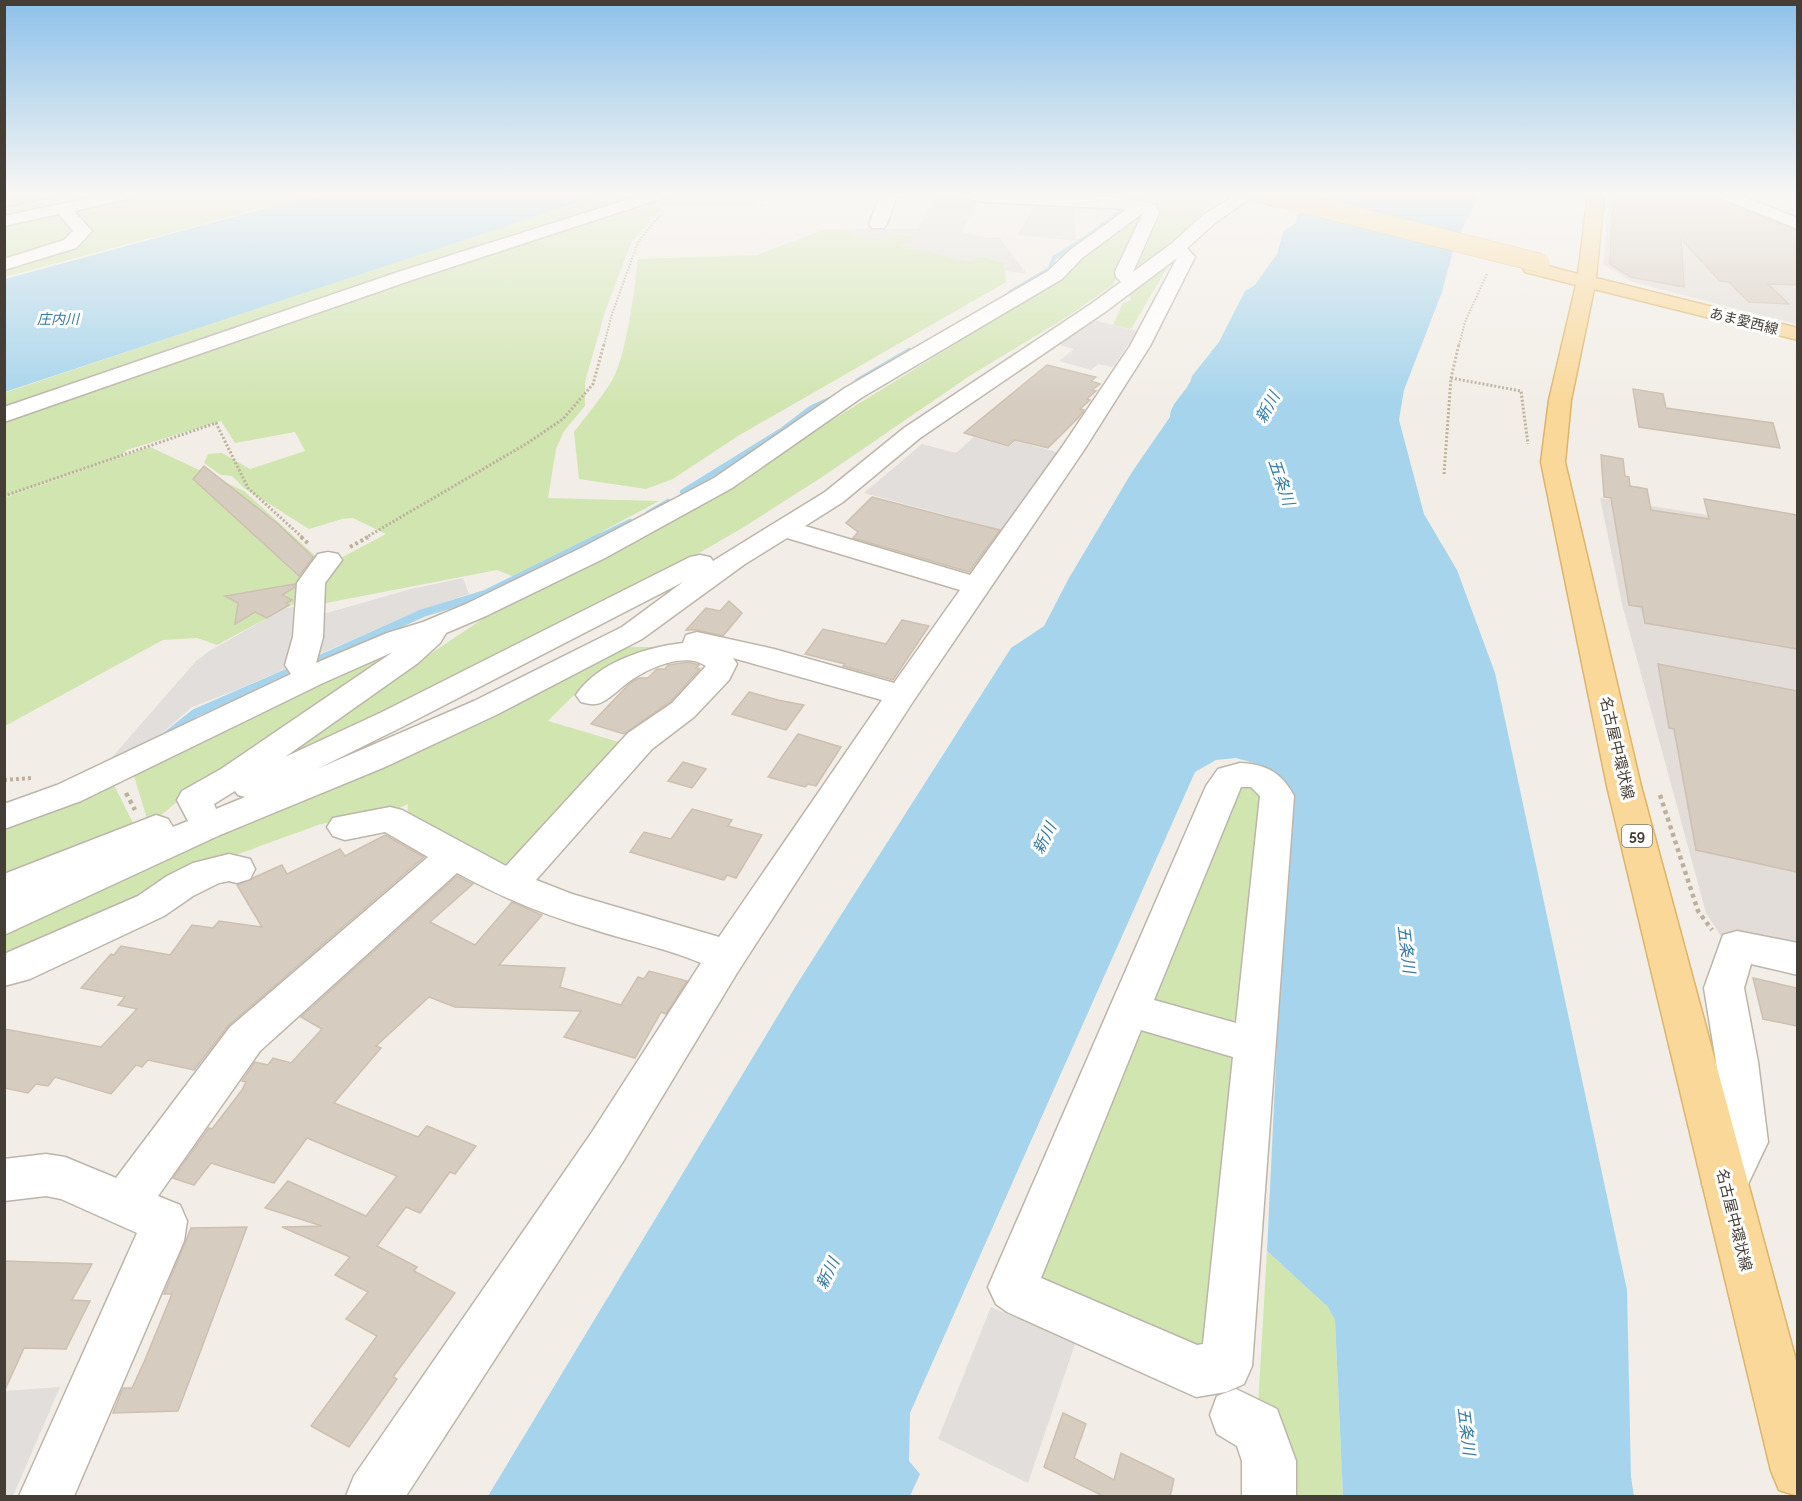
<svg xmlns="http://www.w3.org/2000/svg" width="1802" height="1501" viewBox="0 0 1802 1501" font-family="Raleway,'Noto Sans JP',sans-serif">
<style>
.industrial{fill:#e2ddd8}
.green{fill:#d1e5b1}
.parking{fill:#e1dedb}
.water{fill:#a6d4ec}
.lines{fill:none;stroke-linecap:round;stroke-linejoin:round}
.stream-far2{stroke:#a6d4ec;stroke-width:4.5}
.stream-far1{stroke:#a6d4ec;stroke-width:6}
.stream{stroke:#a6d4ec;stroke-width:8}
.building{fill:#d6ccc0;stroke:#cec0b0;stroke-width:1.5}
.minor-casing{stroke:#bdb5aa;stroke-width:3}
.major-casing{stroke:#ddb46a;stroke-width:3}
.path-far3{stroke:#beb09c;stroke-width:2;stroke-dasharray:1.5 1.5;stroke-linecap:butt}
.path-far2{stroke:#beb09c;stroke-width:3;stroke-dasharray:2 2;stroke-linecap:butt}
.path-far1{stroke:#beb09c;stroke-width:4;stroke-dasharray:3 3;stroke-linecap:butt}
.path{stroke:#beb09c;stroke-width:4.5;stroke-dasharray:4 4;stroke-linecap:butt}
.minor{fill:#fff;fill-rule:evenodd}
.major{fill:#f9d899;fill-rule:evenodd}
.major-bridge-casing{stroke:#ddb46a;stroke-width:20;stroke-linecap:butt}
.major-bridge{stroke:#f9d899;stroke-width:19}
.labels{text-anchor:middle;stroke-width:6;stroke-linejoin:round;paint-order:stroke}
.far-water-label{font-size:14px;font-style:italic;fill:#337aa3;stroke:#fff}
.far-street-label{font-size:14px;fill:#453e36;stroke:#fff}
.shield{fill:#fff;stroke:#7d7872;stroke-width:1.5}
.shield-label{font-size:14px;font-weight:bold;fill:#453e36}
.street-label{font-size:15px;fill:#453e36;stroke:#fff}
.water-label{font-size:16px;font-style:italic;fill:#337aa3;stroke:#fff}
</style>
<rect width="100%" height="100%" fill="#f2eee7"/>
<g class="industrial">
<path d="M1612 194H1720L1797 226V324L1632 282 1603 264 1607 215Z"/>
<path d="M1600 498 1797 529V953L1721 936 1706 913 1622 604Z"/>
</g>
<g class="green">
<path d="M63 194H123L5 219 4 206Z"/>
<path d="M143 194H315L5 277V224L50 214 82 222 77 213 81 208Z"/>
<path d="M610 194H653L492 244 5 413 4 393 533 216Z"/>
<path d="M666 194H760L754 205H664L631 243 605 312 585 382V406L564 431 556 449 548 498 659 501 553 558 514 577 497 570 321 604 319 583 335 561 386 534 353 518 342 519 309 529 244 488 232 476 221 475 204 463 208 454 222 453 250 469 305 451 295 432 235 443 221 421 127 450 120 457 5 497 4 419 507 243Z"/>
<path d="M1079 194H1221L1181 234 1135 272 1160 215 1159 209 1150 206 1072 197Z"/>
<path d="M1139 213 1146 214 1113 285 1067 317 971 375 822 477 744 527 639 588 470 673 247 777 481 620 739 485 821 427 1065 276 1078 260Z"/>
<path d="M826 229 914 236 902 246 980 256 1004 263 1006 282 738 436 673 479 646 489 579 479 574 432C586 416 599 401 610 384 627 358 634 290 638 259L757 255Z"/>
<path d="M1175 258 1164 273 1131 329 1113 325 1123 303 1131 300 1129 291Z"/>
<path d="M150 447 244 491 321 561 301 600 217 645 197 638 163 640 5 726 4 498Z"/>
<path d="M621 647H677L587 692 574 695 548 721 629 745 503 873 407 822 408 804 388 813 321 824 222 860 5 961 4 930Z"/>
<path d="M396 648 403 649 189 792 160 816 148 822 134 776 177 750Z"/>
<path d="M1267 775 1235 1375 1019 1303 1216 783Z"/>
<path d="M114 785 135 827 5 879V829Z"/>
<path d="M1267 1251 1328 1307 1335 1320 1343 1496H1285V1467L1258 1406Z"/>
</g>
<g class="parking">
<path d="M915 194H959L979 197 962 232 987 238 999 237 1027 274 1005 271 1004 263 981 256 970 262 901 246 913 236 893 234 886 240 852 235 855 231 826 229H917L933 199Z"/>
<path d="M1038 200 1074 202 1076 241 1017 235Z"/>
<path d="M1090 319 1137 331 1113 367 1098 364 1091 370 1059 361 1074 349 1056 344Z"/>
<path d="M974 437 1008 447 1016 441 1060 453 1005 531 864 493 922 444 956 453Z"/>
<path d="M463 578 469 594 416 612 239 689 192 707 146 747 107 763 196 661 209 651 286 608 321 604 323 614 411 589Z"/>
<path d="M991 1307 1075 1344 1028 1483 938 1439Z"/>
<path d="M60 1387 13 1496H5V1391Z"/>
</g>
<g class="water">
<path d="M318 194H603L5 392V279Z"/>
<path d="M1315 194H1480L1455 243 1442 292 1404 390 1399 420 1424 514 1457 570 1495 673 1627 1290 1631 1477 1634 1496H1343L1335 1320 1328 1307 1267 1251 1289 793 1283 780 1261 765 1236 758 1216 760 1195 772 910 1413 909 1461 920 1474 910 1496H488L797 984 1011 648 1044 626 1069 578 1132 472 1170 417C1170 402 1189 391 1192 376L1219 342 1245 291 1255 285 1277 254 1284 230 1296 223 1297 216Z"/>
</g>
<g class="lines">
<g class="stream-far2">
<path d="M1131 202 1137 194"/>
<path d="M1011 292 1050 269 1054 258 1087 237 1127 206"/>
</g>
<g class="stream-far1">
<path d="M858 381 909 351"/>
<path d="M683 492 783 430 812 408 832 399"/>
<path d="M649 513 668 502"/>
<path d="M597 538 630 522"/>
</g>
<g class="stream">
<path d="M318 660 423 613 485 594 600 537"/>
<path d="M166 736 195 713 287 673"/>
</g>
</g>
<g class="building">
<path d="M1618 194H1714L1717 199 1797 231V285L1768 284 1789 304 1749 302 1729 282 1720 281 1681 239 1684 287 1630 277 1610 264 1612 214Z"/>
<path d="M1047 365 1096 377 1091 381 1100 384 1092 390 1096 391 1087 399 1090 400 1080 409 1084 410 1079 417 1048 448 1015 440 1008 446 964 433Z"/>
<path d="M1633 389 1663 394 1666 408 1773 423 1780 448 1639 427Z"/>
<path d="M1601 455 1623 459 1625 476 1629 477 1630 486 1647 489 1651 510 1709 519 1704 499 1797 515V649L1645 623 1642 607 1629 605 1611 498 1604 497Z"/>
<path d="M204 466 278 524 313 557 299 576 193 479Z"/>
<path d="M872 497 952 518 1000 530 969 572 853 538 858 532 846 523Z"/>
<path d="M295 584 294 588 282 595 292 600 286 603 289 605 267 618 255 612 235 624 238 603 225 596Z"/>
<path d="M729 601 742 613 723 636 697 630H686L706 608 720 611Z"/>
<path d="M902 620 929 626 893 680 843 666 845 664 805 654 823 629 886 644Z"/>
<path d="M688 662 699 665 696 668 700 669 671 701 624 734 591 724 629 684 639 678H648L657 669H665L668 665Z"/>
<path d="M1658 664 1797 691V872L1696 850 1674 729 1669 728Z"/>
<path d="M749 692 778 700 804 705 786 730 732 714Z"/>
<path d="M798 734 841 747 816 786 808 784 805 787 768 777Z"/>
<path d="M683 762 706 769 692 788 668 781Z"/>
<path d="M692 809 732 820 728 826 762 835 736 878 727 875 724 880 630 852 644 832 671 839Z"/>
<path d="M385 835 424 857 229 1025 194 1070 148 1060 142 1067 136 1065 111 1094 55 1077 48 1086 36 1084 28 1093 4 1088V1029L101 1047 137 1009 118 1005 125 997 81 988 111 954 114 955 121 946 170 955 192 925 213 928 219 921 262 927 237 885 282 865 287 874 340 849 345 856Z"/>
<path d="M457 876 473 884 430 922 475 945 512 902 542 915 499 965 565 968 560 987 621 1005 638 977 644 979 649 971 687 981 666 1014 661 1012 635 1058 564 1037 581 1011 455 1007 429 997 376 1046 381 1048 334 1103 418 1137 427 1126 476 1146 455 1174 450 1172 420 1213 406 1207 377 1246 417 1267 414 1271 455 1293 393 1377 397 1379 349 1447 311 1426 377 1336 346 1319 368 1292 335 1275 350 1257 282 1227 322 1226 265 1208 288 1181 366 1216 397 1176 307 1138 274 1183 211 1163 194 1185 173 1178 209 1128 212 1129 242 1090 246 1082 242 1081 255 1062 268 1065 273 1058 291 1063 322 1029 301 1017Z"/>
<path d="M1753 978 1797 988V1026L1763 1019Z"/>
<path d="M247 1227 178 1411 113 1413 123 1388H132L144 1362 172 1294H164L191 1228Z"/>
<path d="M4 1261 92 1264 72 1300 90 1301 66 1349 24 1348 4 1392Z"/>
<path d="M1063 1413 1086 1424 1074 1458 1114 1480 1121 1453 1174 1479 1170 1497H1105L1044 1467Z"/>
</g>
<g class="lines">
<g class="minor-casing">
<g id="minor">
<path d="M109 194H138L136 197 74 211 92 231 76 248 4 270V259L64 240 73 231 59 214 4 226V216Z"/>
<path d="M645 194H668L666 197 415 279 4 422V407L401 271Z"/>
<path d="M881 194H897L887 224 884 228H872L869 224Z"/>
<path d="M957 194H1067L1124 198 1156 205 1159 213 1133 272 1171 244 1203 215 1237 194H1256L1215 223 1187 248 1195 257 1150 346 1084 450 914 700 737 973 624 1160 406 1496H346L354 1476 592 1132 701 963C666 948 628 941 592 929 544 915 501 897 457 873L260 1051 158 1196 180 1205 187 1221 184 1241 74 1496H19L137 1233 61 1199 46 1196 4 1201V1159L46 1154 65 1157 116 1178 230 1027 428 857 385 832 345 840 333 836 327 827 333 818 390 807 402 810 506 866 628 733 672 703 706 666C685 651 648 668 630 681 621 687 613 696 604 701 596 706 589 704 581 702L576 695C598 662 647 647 683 643L686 635 697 632 774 649 894 683 960 590 787 538 745 564 642 639 496 715 385 767 220 835 4 935V903L8 902 4 903V874L156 815 168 819 173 827 188 821 177 800 182 791 221 769 393 652 323 683 81 801 4 829V804L57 785 291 674 285 665 293 637 297 583 318 554 328 552 338 554 342 560 325 583 323 637 316 663 387 633 423 622 466 604 585 546 714 478 845 388 1048 271 1070 250 1127 209 985 202 959 197ZM1143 213 1115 272 1116 277 1121 282 1091 304 904 428 825 492 713 561 710 557 700 555 690 557 380 713 285 757 418 663 440 643 446 633 486 616 605 558 732 488 861 398 1062 279 1082 258ZM1177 258 1130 346 1062 447 970 575 805 526 843 502 920 438 1105 312ZM683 582 622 627 474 701 317 769 402 727ZM733 658 882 700 719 937 572 894 536 880 652 749 694 717 729 680 737 664ZM235 791 238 795 245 797 216 809 214 804Z"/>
<path d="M1716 194H1737L1798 218V229L1718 197Z"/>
<path d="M1240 763C1266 764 1282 773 1294 796L1252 1366 1244 1384 1226 1392 1196 1397 1007 1312 996 1304 988 1287 1206 786 1218 769ZM1241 787H1251L1260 796 1236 1023 1154 1000ZM1141 1030 1233 1057 1203 1344 1197 1345 1041 1278Z"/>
<path d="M229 854 250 859 255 869 250 879 237 883 229 881 219 883 193 896 164 916 30 979 4 986V954L138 896 167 876 193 863Z"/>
<path d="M1737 931 1798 943V975L1751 964 1744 988 1758 1062 1768 1142 1741 1199 1725 1205 1709 1199 1702 1184 1723 1141 1716 1062 1704 988 1723 935Z"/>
<path d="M1236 1389 1277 1409 1296 1461V1496H1242V1461L1237 1446 1217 1434 1210 1415 1217 1396Z"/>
</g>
</g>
<g class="major-casing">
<g id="major">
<path d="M21 194H52L50 197 4 207V197Z"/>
<path d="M1239 194H1266L1278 197 1280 200 1272 205 1241 197Z"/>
<path d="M1588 194H1604L1596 278 1798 328V340L1594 289 1571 400 1565 462 1641 786 1798 1368V1496L1779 1490 1771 1471 1607 786 1541 462 1549 400 1576 285 1525 272 1523 268 1525 264 1532 262 1578 274Z"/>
</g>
</g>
<g class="path-far3">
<path d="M761 206 764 194"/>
<path d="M604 345 612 314 638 242 660 215"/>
<path d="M1459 345 1465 322 1487 274"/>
</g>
<g class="path-far2">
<path d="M1451 378 1521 391 1528 444"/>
<path d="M1444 474 1451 378 1459 344"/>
<path d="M4 496 216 423 248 488 303 538"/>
<path d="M365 538 526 444 563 419 593 384 604 344"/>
</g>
<g class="path-far1">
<path d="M301 537 310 545"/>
<path d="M350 547 368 537"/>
<path d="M4 780 31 778"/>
</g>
<g class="path">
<path d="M126 793 135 810"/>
<path d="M1660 795 1698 911 1712 930"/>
</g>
<use href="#minor" class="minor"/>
<use href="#major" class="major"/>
<g class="major-bridge-casing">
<path id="major-bridge" d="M1275 196 1540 263"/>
</g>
<use href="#major-bridge" class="major-bridge"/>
</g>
<linearGradient id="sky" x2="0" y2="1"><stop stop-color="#8dc1ea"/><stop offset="0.48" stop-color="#f9f7f4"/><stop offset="1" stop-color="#f9f7f4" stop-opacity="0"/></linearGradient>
<rect width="1802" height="404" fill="url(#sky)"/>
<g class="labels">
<g class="far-water-label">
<text x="58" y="324">庄内川</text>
</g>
<g class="far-street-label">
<text transform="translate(1744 321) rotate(14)" y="5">あま愛西線</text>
</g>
<rect class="shield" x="1622" y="825" width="30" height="22" rx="4.5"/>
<g class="shield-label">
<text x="1637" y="841">59</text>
</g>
<g class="street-label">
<text transform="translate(1617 748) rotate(77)" y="5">名古屋中環状線</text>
<text transform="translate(1734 1220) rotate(76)" y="5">名古屋中環状線</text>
</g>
<g class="water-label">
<text transform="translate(1267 407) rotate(-61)" y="6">新川</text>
<text transform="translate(1282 482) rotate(71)" y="6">五条川</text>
<text transform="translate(1044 838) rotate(-63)" y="6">新川</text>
<text transform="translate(1407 949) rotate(83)" y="6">五条川</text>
<text transform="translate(827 1273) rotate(-64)" y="6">新川</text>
<text transform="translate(1467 1431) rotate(83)" y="6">五条川</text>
</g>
</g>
<rect width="1802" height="1501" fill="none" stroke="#453e36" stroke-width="12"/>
</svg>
